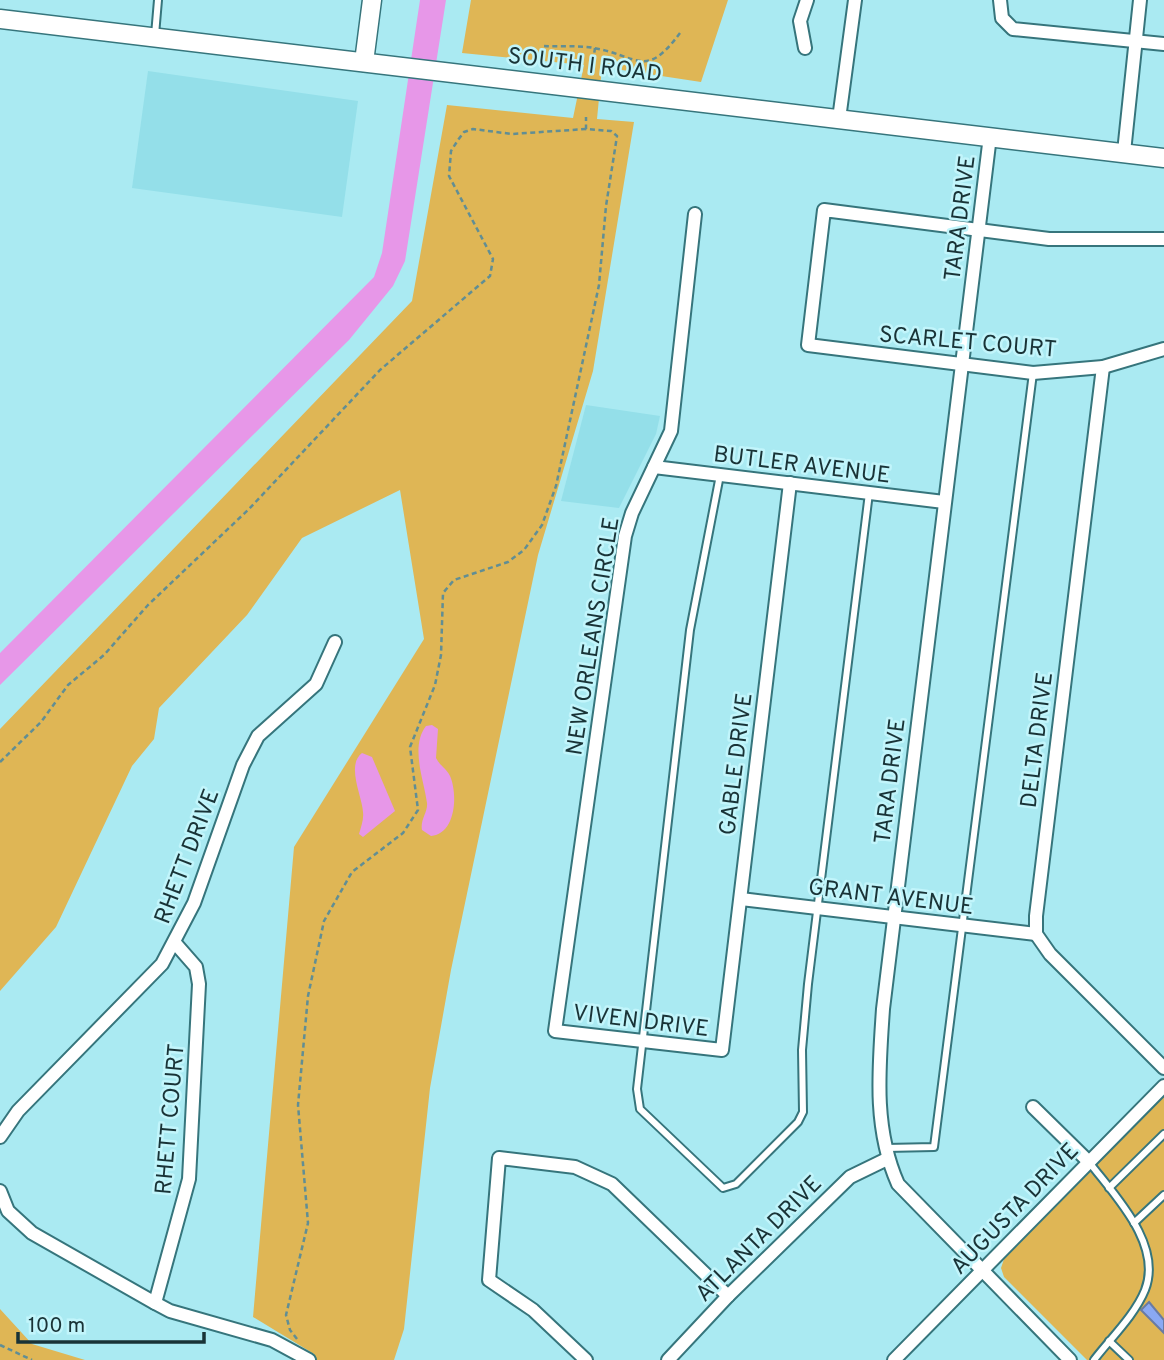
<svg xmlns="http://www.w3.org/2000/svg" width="1164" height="1360" viewBox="0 0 1164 1360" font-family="Overpass,sans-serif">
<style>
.built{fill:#94dfe9}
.green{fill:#dfb655}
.water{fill:#e797e8}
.building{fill:#8aa9f3;stroke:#697ba3;stroke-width:2}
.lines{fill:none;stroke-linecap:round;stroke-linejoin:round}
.lane-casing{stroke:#36757c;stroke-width:10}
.street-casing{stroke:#36757c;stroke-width:16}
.secondary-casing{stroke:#36757c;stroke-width:21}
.path{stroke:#618e94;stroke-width:2.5;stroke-dasharray:5 3.5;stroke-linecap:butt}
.lane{stroke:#fff;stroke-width:6}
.street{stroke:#fff;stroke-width:12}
.secondary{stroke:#fff;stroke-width:18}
.labels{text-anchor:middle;stroke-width:5;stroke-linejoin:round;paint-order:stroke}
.street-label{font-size:23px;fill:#193337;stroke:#c2f5fb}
</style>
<rect width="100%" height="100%" fill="#aaeaf2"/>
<g class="built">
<path d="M148 71 358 101 342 217 132 188Z"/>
<path d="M586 405 660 416 656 434 619 508 561 501Z"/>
</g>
<g class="green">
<path d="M471 0H728L701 82 602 67 597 119 634 122 593 371 538 555 451 970 430 1088 404 1329 394 1360H316L314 1354 253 1317 294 847 424 639 400 490 302 538 247 615 159 708 154 739 132 766 56 927 0 991V729L412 301 447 105 573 118 584 65 462 53Z"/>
<path d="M1164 1096V1360H1087L1004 1277 1001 1268 1004 1259Z"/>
<path d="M0 1309 32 1344 85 1360H0Z"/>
</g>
<g class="water">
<path d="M420 0H446L405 261 393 286 349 340 0 685V653L374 277 382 253Z"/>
<path d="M432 725 438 729 436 758C440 766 447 769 450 776 458 794 456 834 431 836L422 830C420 820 428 812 427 803 424 780 410 747 426 726Z"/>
<path d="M362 753 372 757 395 811 363 837 359 834C361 827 364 819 363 812 362 796 346 765 362 753Z"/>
</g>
<path class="building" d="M1149 1302 1164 1320V1333L1141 1310Z"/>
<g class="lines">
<g class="lane-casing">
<g id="lane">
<path d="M155 35 158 0"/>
<path d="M720 475 690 630 637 1089 640 1109 723 1188 736 1184 798 1122 803 1112 802 1050 808 984 869 493"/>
<path d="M886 1148 934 1147 1033 373"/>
<path d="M1089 1162C1114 1195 1163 1244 1145 1290 1135 1315 1110 1339 1094 1360"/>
<path d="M1109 1188 1164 1134"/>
<path d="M1134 1223 1164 1195"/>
<path d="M1109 1341 1129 1360"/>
</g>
</g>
<g class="street-casing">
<g id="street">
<path d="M1000 0 1002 18 1013 29 1164 44"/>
<path d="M805 48 800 21 807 0"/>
<path d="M839 119 855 0"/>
<path d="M990 136 883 1009C879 1069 873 1128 898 1184L1070 1360"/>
<path d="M1124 152 1140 0"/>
<path d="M695 214 671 431 632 513 625 536 555 1031 722 1050 790 483"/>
<path d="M1164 239H1049L824 210 808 345 1033 373 1103 367 1164 349"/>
<path d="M1103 367 1036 916V934L1050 954 1164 1068"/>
<path d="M654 467 944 502"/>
<path d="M741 899 1036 934"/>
<path d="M1033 1107 1089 1162"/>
<path d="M0 1137 18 1111 162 964 194 903 243 765 258 736 316 684 335 642"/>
<path d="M0 1191 8 1211 32 1233 155 1303 170 1311 272 1340 309 1360"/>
<path d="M155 1303 189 1179 199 984 196 967 175 943"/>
<path d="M586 1360 533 1310 489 1280 499 1158 575 1167 612 1184 728 1296"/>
<path d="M668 1360 728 1296 850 1177 887 1159"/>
<path d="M894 1360 1164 1086"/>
</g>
</g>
<g class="secondary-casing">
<g id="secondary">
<path d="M0 19 1164 158"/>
<path d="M364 62 372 0"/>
</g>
</g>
<g class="path">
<path d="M544 46C560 47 578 45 594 48 639 56 645 80 680 33"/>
<path d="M593 61 595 48"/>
<path d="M0 762 41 722 68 685 104 655 148 605 249 509 380 370 490 276 493 259 449 176 451 151 458 140 464 132 473 129 512 134 586 129"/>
<path d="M297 1339 290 1330 286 1315 308 1223 298 1105 308 996 324 921 352 872 403 833 418 810 410 747 435 685 441 655 443 593 454 580 508 562 524 550 542 525 556 486 599 285 606 206 617 136 611 131 586 129V117"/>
<path d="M0 1345 32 1360"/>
</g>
<use href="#lane" class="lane"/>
<use href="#street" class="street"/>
<use href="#secondary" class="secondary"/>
</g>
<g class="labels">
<g class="street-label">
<text transform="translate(585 64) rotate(7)" y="8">SOUTH I ROAD</text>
<text transform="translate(959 218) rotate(-83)" y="8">TARA DRIVE</text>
<text transform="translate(968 341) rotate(5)" y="8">SCARLET COURT</text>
<text transform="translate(802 464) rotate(7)" y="8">BUTLER AVENUE</text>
<text transform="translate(592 636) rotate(-81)" y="8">NEW ORLEANS CIRCLE</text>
<text transform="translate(1036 740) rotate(-83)" y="8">DELTA DRIVE</text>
<text transform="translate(735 764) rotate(-83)" y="8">GABLE DRIVE</text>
<text transform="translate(889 781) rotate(-83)" y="8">TARA DRIVE</text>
<text transform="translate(186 856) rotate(-69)" y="8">RHETT DRIVE</text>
<text transform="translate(891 896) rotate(7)" y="8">GRANT AVENUE</text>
<text transform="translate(641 1020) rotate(7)" y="8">VIVEN DRIVE</text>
<text transform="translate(169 1119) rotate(-85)" y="8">RHETT COURT</text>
<text transform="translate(1014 1208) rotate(-46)" y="8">AUGUSTA DRIVE</text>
<text transform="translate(758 1238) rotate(-45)" y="8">ATLANTA DRIVE</text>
</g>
</g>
<path d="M18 1332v10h186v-10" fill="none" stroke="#193337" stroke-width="3.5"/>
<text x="28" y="1332" font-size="21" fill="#193337" stroke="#c2f5fb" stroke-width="5" paint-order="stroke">100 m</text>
</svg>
